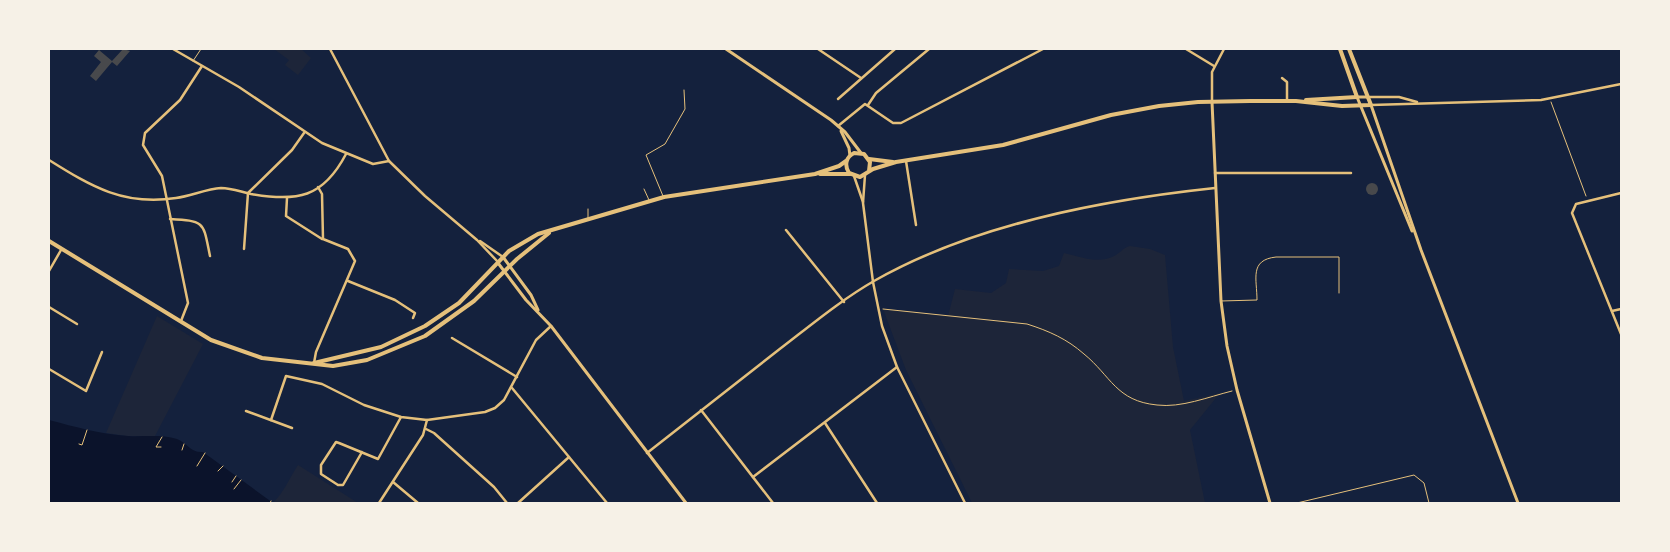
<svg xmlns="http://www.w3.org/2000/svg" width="1670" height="552" viewBox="0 0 1670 552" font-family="'Exo 2',sans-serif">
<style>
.green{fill:#1d2539}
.water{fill:#0b132b}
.building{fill:#48494c}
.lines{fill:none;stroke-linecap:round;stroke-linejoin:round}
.path{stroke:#e5c07b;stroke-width:1}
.service{stroke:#e5c07b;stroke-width:1}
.minor{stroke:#e5c07b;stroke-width:2.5}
.tertiary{stroke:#e5c07b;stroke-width:3}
.secondary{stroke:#e5c07b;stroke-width:4}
</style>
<rect width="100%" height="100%" fill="#14213d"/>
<g class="green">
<path d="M274 49H301L311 58 298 75 285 65 289 60Z"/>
<path d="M1130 246 1150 249 1165 255 1173 347 1184 401 1220 393 1190 430 1205 503H972L906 370 883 309 948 316 955 289 991 293 1006 283 1009 269 1043 271 1059 266 1064 253C1082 257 1099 265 1116 255 1122 251 1123 248 1130 246Z"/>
<path d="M157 316 203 344 155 436H126L106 433Z"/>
<path d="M298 465 358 503H273C284 492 289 479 298 465Z"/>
</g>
<path class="water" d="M49 420C75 427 101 434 128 436 143 437 161 434 177 439 188 443 190 453 203 452L273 503H49Z"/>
<g class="building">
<path d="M123 49 130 51 117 66 112 62 96 81 90 76 101 62 94 56 99 50 112 61Z"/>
<circle cx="1372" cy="189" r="6"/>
</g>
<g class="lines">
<g class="path">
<path d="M1551 102 1586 196"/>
<path d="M883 309 1027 324C1049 331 1067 339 1084 354 1111 376 1116 401 1157 405 1181 408 1208 397 1232 391"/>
<path d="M79 444 82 445 87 430"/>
<path d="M161 447H156L162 437"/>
<path d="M182 450 184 444"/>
<path d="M197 466 205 453"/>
<path d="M218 471 223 466"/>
<path d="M232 482 236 476"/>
<path d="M234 489 241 480"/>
<path d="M270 503 271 501"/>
</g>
<g class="service">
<path d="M193 61 201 49"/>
<path d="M644 189 649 200"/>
<path d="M663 196 646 155 665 144 685 109 684 90"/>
<path d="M588 209V218"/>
<path d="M1221 301 1257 300C1257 279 1249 260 1276 257H1339V293"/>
<path d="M1297 503 1414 475 1424 483 1429 503"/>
</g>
<g class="minor">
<path d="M173 49 239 87 322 143 373 164 389 161"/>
<path d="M330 49 389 161 425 196 477 240 498 262"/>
<path d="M818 49 861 78"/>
<path d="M1186 49 1214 66"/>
<path d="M1282 78 1287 82V101"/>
<path d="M1368 97H1399L1417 102"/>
<path d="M838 99 895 49"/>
<path d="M1212 101V72L1224 49"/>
<path d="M868 105 876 93 929 49"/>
<path d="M1371 105 1541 100 1621 84"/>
<path d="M838 126 865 104 893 123H901L1043 49"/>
<path d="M49 160C92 187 124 206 176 198 191 196 206 189 221 188 232 188 241 192 251 194 297 202 323 198 346 154"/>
<path d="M906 161 916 225"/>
<path d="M1215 173H1351"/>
<path d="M865 175 863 203 873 282 882 326 897 367 965 503"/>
<path d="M854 176 863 202"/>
<path d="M1621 193 1576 204 1572 213 1621 334"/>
<path d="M287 198 286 216 322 239"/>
<path d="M170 219C206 221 203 222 210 256"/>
<path d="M786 230 844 302"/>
<path d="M480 241 503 257"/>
<path d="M244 249 248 193 292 150 304 133"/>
<path d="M49 271 61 250"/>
<path d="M348 281 395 300 415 313 413 318"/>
<path d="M49 307 77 324"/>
<path d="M1612 311 1621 309"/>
<path d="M181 321 188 303 162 176 143 145 145 133 180 100 202 66"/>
<path d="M452 338 517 377"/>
<path d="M314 363 316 352 355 261 348 249 323 239 322 194 318 187"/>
<path d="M49 369 86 391 102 352"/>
<path d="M512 388 607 503"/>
<path d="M701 410 773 503"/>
<path d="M246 411 292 428"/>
<path d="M271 420 286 376 322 384 364 405 401 417 427 420 485 412 495 408 504 400 536 340 551 326"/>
<path d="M825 423 877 503"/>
<path d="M426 429 434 433 494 487 507 503"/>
<path d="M362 452 343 485H338L321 474V465L336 442 339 443 378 459 401 417"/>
<path d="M647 453C691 418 736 383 781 348 811 325 841 300 874 281 974 224 1102 200 1215 188"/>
<path d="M753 477 897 367"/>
<path d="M393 482 418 503"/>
<path d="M379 503 423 435 427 420"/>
<path d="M518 503 569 457"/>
</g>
<g class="tertiary">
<path d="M726 49 831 120 845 132 861 153"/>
<path d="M1368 97H1357L1412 231"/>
<path d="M1212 102 1221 301 1227 346 1237 390 1270 503"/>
<path d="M1371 105 1421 250 1518 503"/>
<path d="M841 131 849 148 850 156"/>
<path d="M503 257 531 295 538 310"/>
<path d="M498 263 526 300 551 326 686 503"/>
</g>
<g class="secondary">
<path d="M1306 100 1357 97 1340 49"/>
<path d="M869 159 893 162"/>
<path d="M869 171 870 162 864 154 854 153C846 157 844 165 849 173L860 177 873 169 896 162 1003 145 1111 115 1159 106 1198 102 1250 101H1296L1342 106 1371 105 1349 49"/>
<path d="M820 174H850"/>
<path d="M49 241 211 340 262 358 333 366 367 360 425 336 474 301 517 259 549 233"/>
<path d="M314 363 381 347 425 326 459 303 509 251 538 234 664 197 815 174 839 166 846 161"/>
</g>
</g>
<rect width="1670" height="552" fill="none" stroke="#f6f1e7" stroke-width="100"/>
</svg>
